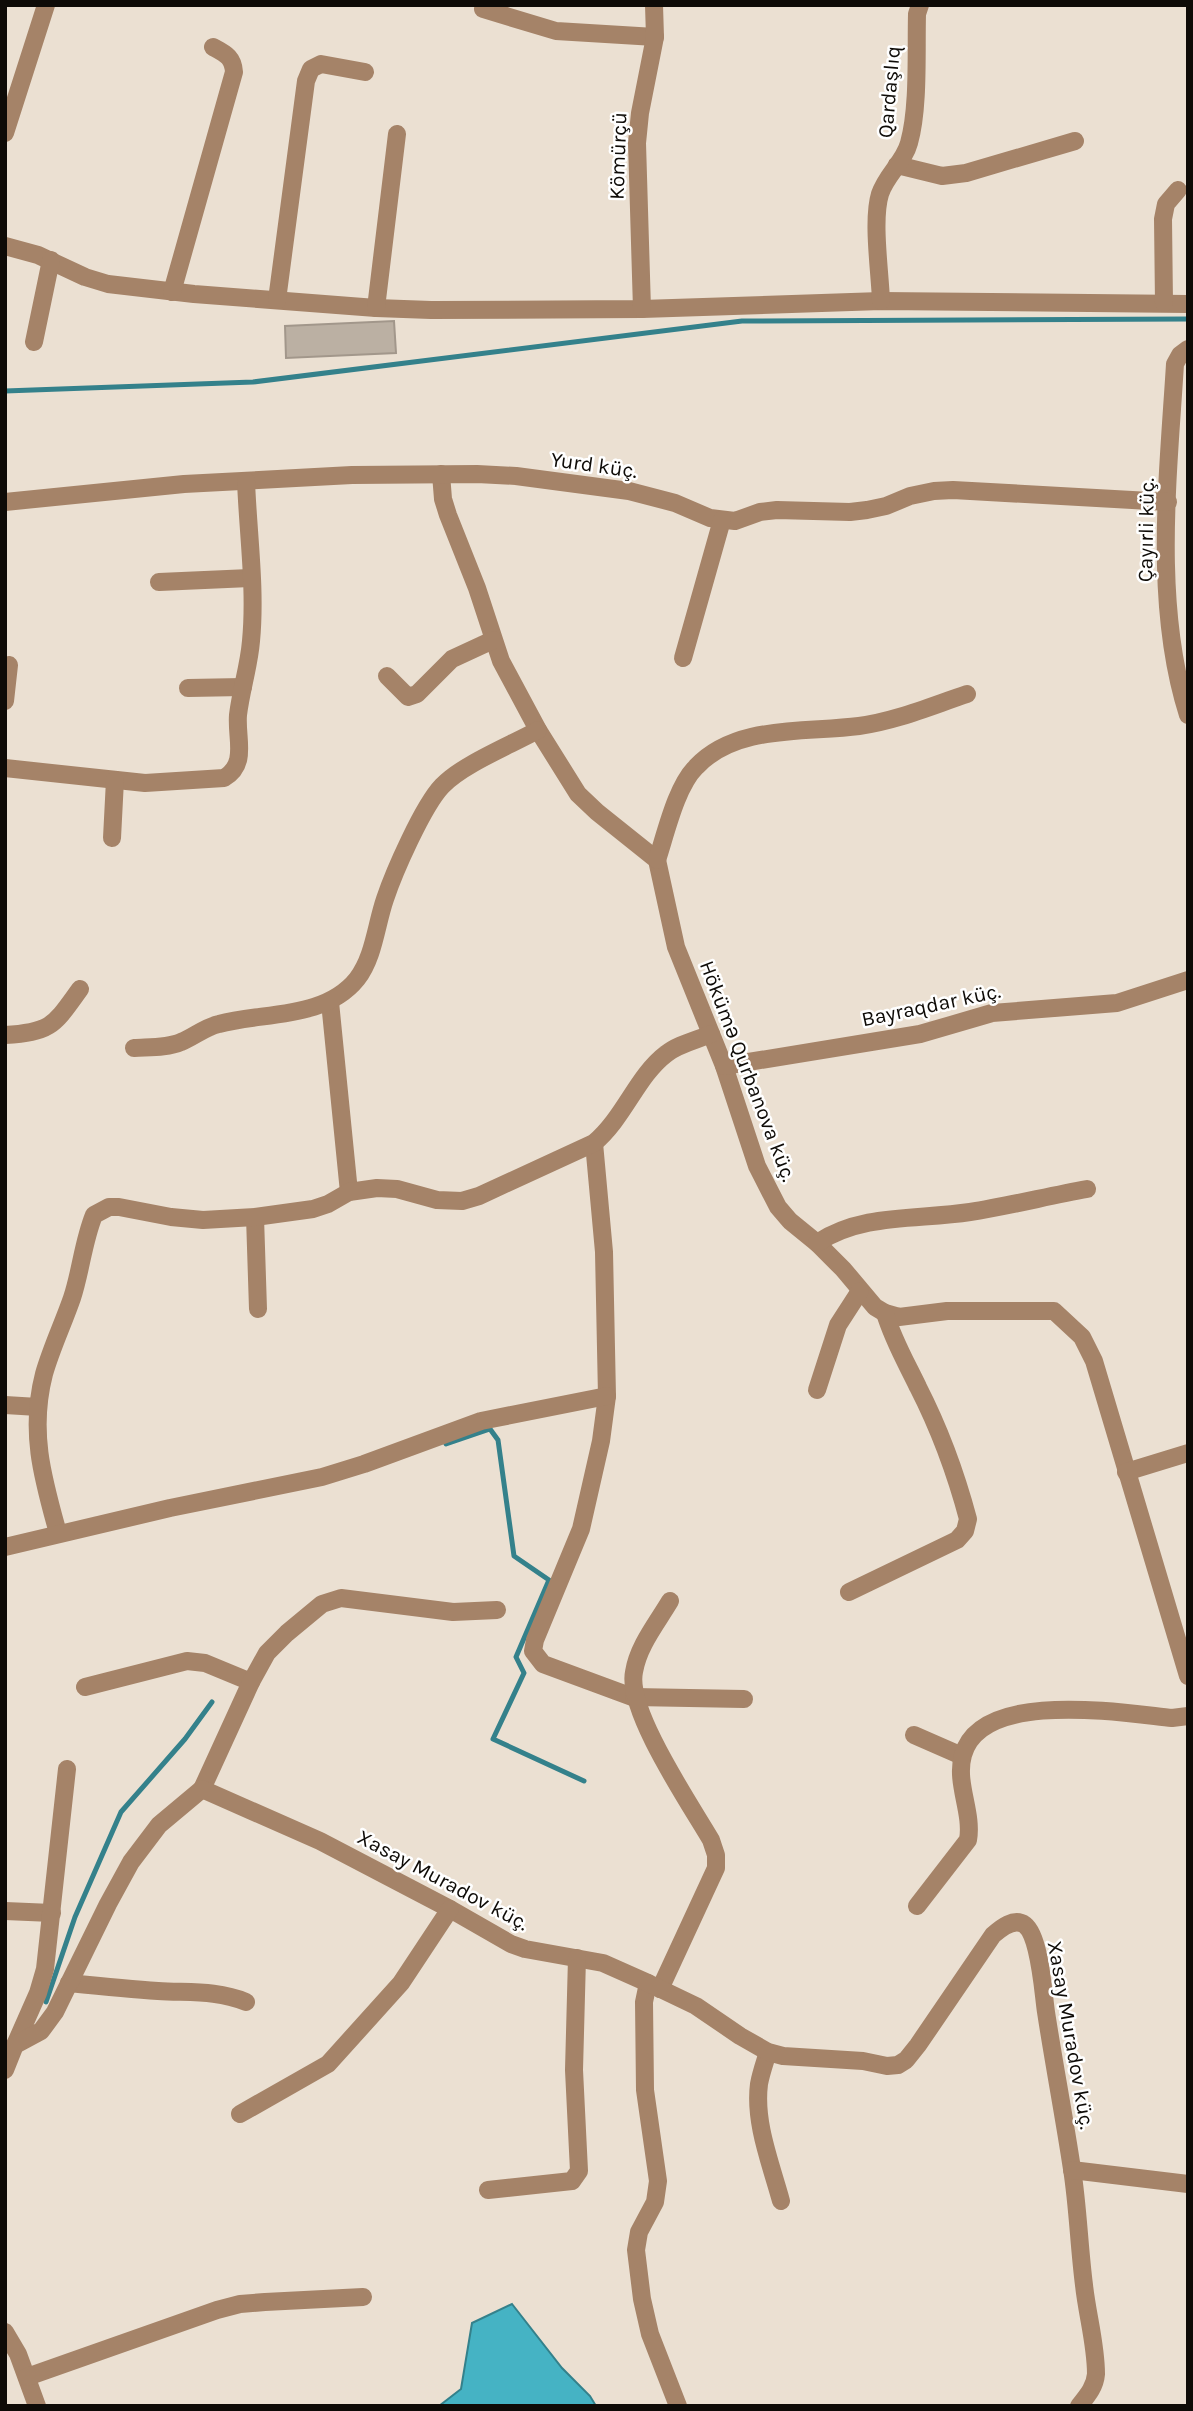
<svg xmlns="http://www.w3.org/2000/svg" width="1193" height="2411" viewBox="0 0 1193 2411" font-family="Karla,sans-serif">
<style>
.water{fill:#45b3c4;stroke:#34818b;stroke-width:2}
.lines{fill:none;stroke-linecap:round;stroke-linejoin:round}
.stream{stroke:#34818b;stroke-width:5}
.building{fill:#bbb0a3;stroke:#a2978b;stroke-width:2}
.minor{stroke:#a58368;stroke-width:18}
.labels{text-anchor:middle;stroke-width:5;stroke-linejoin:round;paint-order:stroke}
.street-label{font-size:21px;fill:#0e0b07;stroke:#fff}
</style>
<rect width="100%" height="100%" fill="#ebe0d2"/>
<path class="water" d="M512 2304 562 2368 590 2396 596 2406H439L461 2389 472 2323Z"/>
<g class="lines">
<g class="stream">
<path d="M5 391 253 382 742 321 1188 319"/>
<path d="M446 1444 490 1429 498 1440 514 1556 549 1580 516 1657 524 1673 493 1739 584 1781"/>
<path d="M46 2002 75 1917 121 1812 185 1739 212 1702"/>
</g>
</g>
<path class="building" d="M394 321 396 353 286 358 285 326Z"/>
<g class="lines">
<g class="minor">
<path d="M483 9 556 31 655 37"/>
<path d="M5 133 46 5"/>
<path d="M897 165 942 176 966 173 1075 141"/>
<path d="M5 246 38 255 85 277 108 284 194 294 376 308 431 310 642 309 881 301 1188 304"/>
<path d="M172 292 234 72C233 57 226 54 213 47"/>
<path d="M277 300 306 81 311 69 321 64 365 72"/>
<path d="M881 301C880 272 872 220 880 194 886 175 904 162 909 143 919 108 916 52 917 14L920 5"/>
<path d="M1164 303 1163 219 1166 204 1178 190"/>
<path d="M376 308 397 134"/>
<path d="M642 309 637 143 640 113 655 37 654 5"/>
<path d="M34 342 51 260"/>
<path d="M1188 349 1180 355 1175 364C1168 478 1153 605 1188 715"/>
<path d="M441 474 443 499 448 515 477 588 501 661 538 730 578 794 597 812 657 860 676 947 724 1066 757 1166 778 1207 790 1221 817 1243 843 1269 875 1307 885 1313 899 1317 947 1311H1054L1082 1337 1094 1361 1188 1676"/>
<path d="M5 502 184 484 352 475 477 474 516 476 629 491 675 503 710 518 735 521 760 512 777 510 850 512 867 510 886 506 910 496 934 491 953 490 1168 502"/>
<path d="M159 582 250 578"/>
<path d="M683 658 722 520"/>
<path d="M387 676 408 697 417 694 452 659 493 640"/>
<path d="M188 688 243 687"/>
<path d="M5 701 9 665"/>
<path d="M5 768 145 783 224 778C248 764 236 739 238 715 241 690 249 666 251 641 256 589 248 534 246 481"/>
<path d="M112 838 115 780"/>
<path d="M657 860C666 833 676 787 696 767 736 724 806 733 859 726 896 721 931 706 967 694"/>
<path d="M330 1002 349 1192"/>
<path d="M5 1035C52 1032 54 1025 80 989"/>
<path d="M134 1048C149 1047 167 1048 181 1042 194 1037 205 1027 219 1024 264 1012 325 1019 357 979 374 957 376 925 385 899 394 872 423 806 442 786 463 764 511 745 538 730"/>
<path d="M724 1066 920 1034 992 1013 1117 1003 1188 980"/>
<path d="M594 1143 604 1252 607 1396 601 1441 581 1529 535 1640 533 1651 543 1664 635 1698"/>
<path d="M255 1217 258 1309"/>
<path d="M817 1243C862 1213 918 1220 970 1212 1009 1206 1048 1196 1087 1189"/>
<path d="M817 1390 838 1325 860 1291"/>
<path d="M5 1405 38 1407"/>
<path d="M1126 1472 1188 1453"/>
<path d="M58 1533C43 1479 29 1432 44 1374 51 1349 63 1324 72 1298 81 1271 83 1242 94 1215L109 1207H119L171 1217 203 1220 255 1217 313 1209 328 1204 349 1192 377 1188 397 1189 437 1200 462 1201 479 1196 594 1143C624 1118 637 1076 666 1054 678 1044 697 1040 711 1034"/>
<path d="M5 1547 170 1508 322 1477 364 1464 481 1421 607 1396"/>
<path d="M849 1592 957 1540 965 1531 968 1519C956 1474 939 1428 918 1387 906 1362 893 1340 885 1313"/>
<path d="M85 1687 187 1661 205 1663 251 1682"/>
<path d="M634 1697 744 1699"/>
<path d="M914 1735 962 1756"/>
<path d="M202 1789 251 1682 267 1653 287 1633 322 1604 341 1598 453 1612 497 1610"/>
<path d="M917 1906 968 1840C973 1812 955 1783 963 1755 981 1689 1122 1713 1172 1718L1188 1716"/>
<path d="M5 1911 52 1913"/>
<path d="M69 1983C99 1986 129 1989 158 1991 189 1993 217 1990 246 2002"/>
<path d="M648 1983 644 2002 645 2090 658 2181 655 2202 639 2232 636 2250 642 2299 650 2334 678 2406"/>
<path d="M660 1989 716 1868V1855L711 1840C690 1804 626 1710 634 1672 638 1646 657 1623 670 1601"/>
<path d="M15 2045 38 1993 45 1969 67 1769"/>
<path d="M768 2052C765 2062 761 2073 759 2084 754 2123 771 2164 781 2201"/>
<path d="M5 2070 15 2045 41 2031 55 2012 108 1904 131 1862 159 1825 202 1789 320 1841 450 1909 511 1944 525 1949 603 1963 648 1983 696 2006 740 2036 768 2052 783 2056 863 2061 887 2066 898 2065 906 2060 918 2045 993 1935C1001 1928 1014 1917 1025 1925 1040 1937 1043 1992 1046 2012 1054 2064 1064 2116 1072 2169 1078 2207 1079 2246 1084 2285 1087 2314 1096 2344 1096 2374 1095 2387 1087 2396 1079 2406"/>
<path d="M240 2114 328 2064 401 1983 450 1909"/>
<path d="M1072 2170 1188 2184"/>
<path d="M488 2190 572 2181 579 2171 574 2070 577 1958"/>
<path d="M5 2332 18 2354 37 2406"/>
<path d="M27 2377 217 2310 240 2304 265 2302 363 2297"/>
</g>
</g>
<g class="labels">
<g class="street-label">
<text transform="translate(889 92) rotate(-85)" y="7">Qardaşlıq</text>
<text transform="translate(618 156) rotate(-88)" y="7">Kömürçü</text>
<text transform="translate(594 465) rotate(8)" y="7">Yurd küç.</text>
<text transform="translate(1146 530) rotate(-89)" y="7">Çayırli küç.</text>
<text transform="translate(931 1005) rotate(-12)" y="7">Bayraqdar küç.</text>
<text transform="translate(748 1071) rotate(69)" y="7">Hökümə Qurbanova küç.</text>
<text transform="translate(443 1880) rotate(28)" y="7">Xasay Muradov küç.</text>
<text transform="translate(1071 2035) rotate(80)" y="7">Xasay Muradov küç.</text>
</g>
</g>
<rect width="1193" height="2411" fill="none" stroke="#0e0b07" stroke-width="14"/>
</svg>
